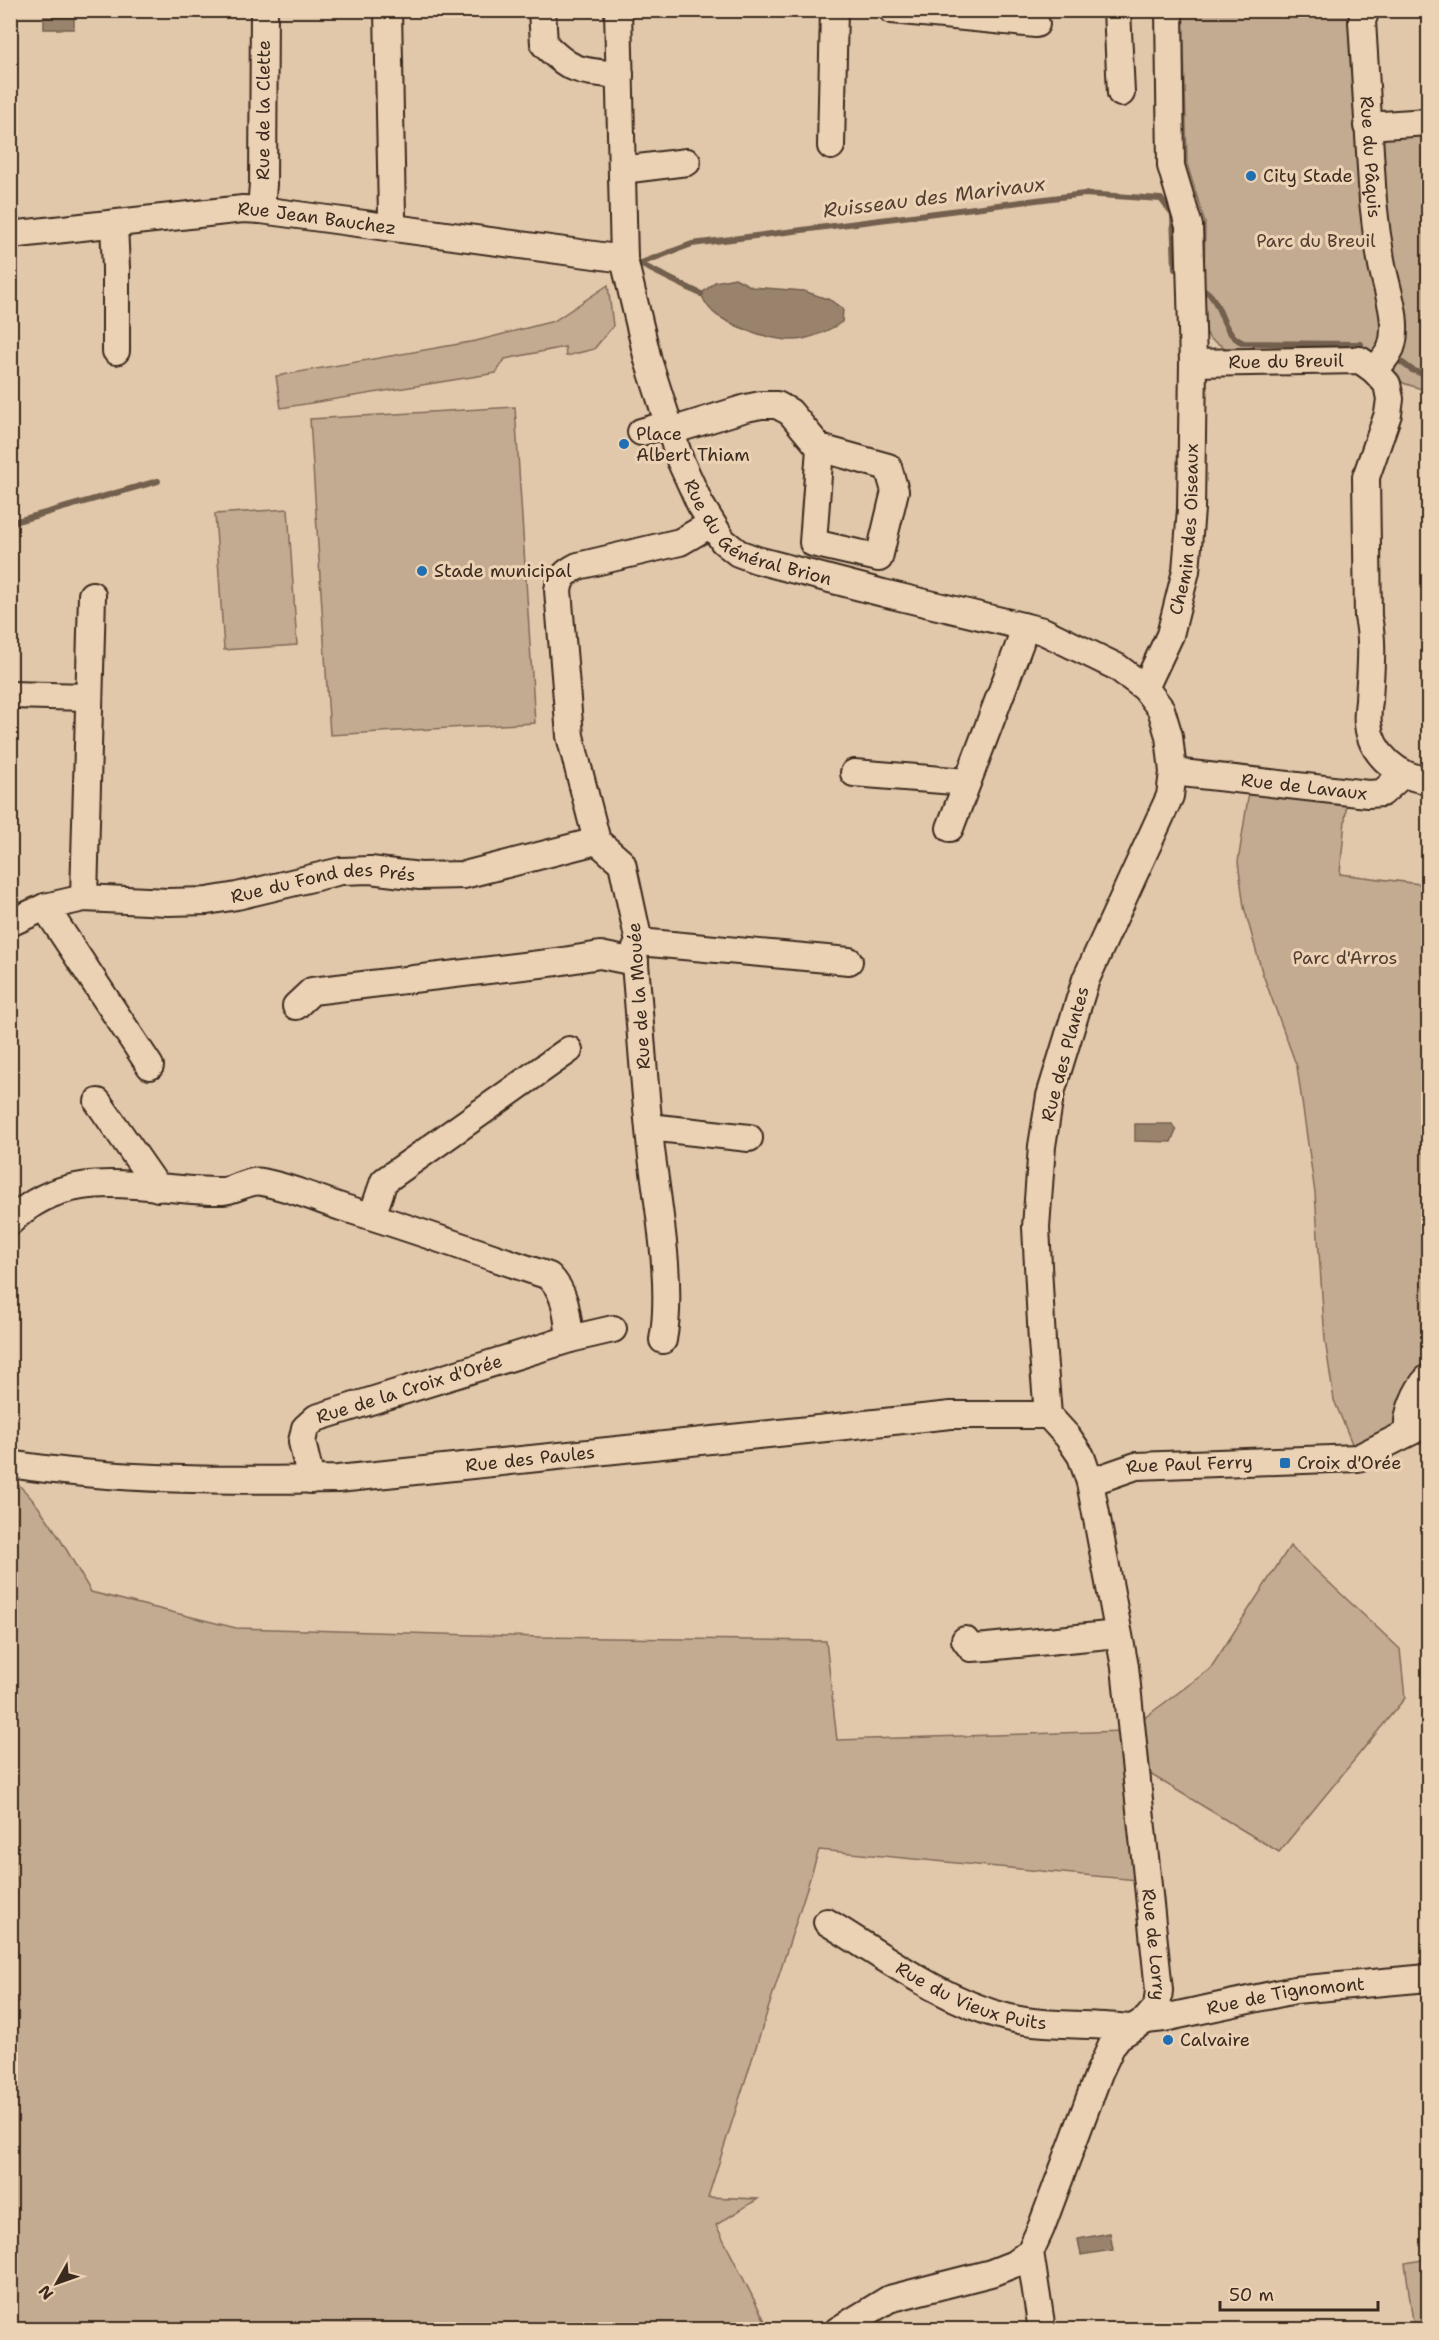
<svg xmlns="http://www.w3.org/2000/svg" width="1439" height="2340" viewBox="0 0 1439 2340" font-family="'Shantell Sans',sans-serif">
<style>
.green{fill:#c3ab91;stroke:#7f6a58;stroke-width:1.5}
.water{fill:#99836d;stroke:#735f4d;stroke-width:1.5}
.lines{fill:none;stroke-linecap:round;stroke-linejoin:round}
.stream{stroke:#735f4d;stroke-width:6}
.minor-casing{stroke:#3b2a1e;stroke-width:30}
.minor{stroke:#ecd2b4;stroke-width:26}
.poi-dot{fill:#1f6fb2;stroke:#ecd2b4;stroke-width:2}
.labels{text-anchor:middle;stroke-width:6;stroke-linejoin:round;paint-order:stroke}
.street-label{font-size:18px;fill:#3b2a1e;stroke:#ecd2b4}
.poi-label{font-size:18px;fill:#3b2a1e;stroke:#ecd2b4;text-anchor:start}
.park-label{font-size:18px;fill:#4f3d2f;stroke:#ecd2b4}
.water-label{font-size:20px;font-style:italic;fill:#524032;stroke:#ecd2b4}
</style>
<rect width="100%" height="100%" fill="#e2c8ab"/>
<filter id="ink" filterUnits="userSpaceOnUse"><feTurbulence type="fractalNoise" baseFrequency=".0167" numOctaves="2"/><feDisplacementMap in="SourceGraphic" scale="12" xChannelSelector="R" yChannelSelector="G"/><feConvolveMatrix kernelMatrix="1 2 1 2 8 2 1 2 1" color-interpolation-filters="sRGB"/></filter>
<g filter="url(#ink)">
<g class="green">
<path d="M1183 11H1353L1351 15 1356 134 1428 131V391L1403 383 1384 360 1227 349 1210 339 1203 326 1205 223 1187 164Z"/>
<path d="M608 285 613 326 594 349 566 356 565 347 505 359 496 373 281 408 276 376 476 341 554 321Z"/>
<path d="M515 407 535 723 330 735 310 419Z"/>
<path d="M288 509 297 645 224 650 215 514Z"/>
<path d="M1249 791 1347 799 1340 874 1428 885V1340L1409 1432 1358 1458 1334 1400 1325 1340 1315 1193 1297 1067 1262 972 1244 907 1238 862Z"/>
<path d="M10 1477C46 1507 67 1552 91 1592L236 1628 540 1637 826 1641 837 1740 1124 1731 1137 1880 819 1850 708 2197 758 2199 716 2225 769 2329H11Z"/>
<path d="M1290 1546 1400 1649 1405 1698 1279 1852 1145 1771 1140 1721 1210 1669Z"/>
<path d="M1428 2259V2329H1414L1405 2263Z"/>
</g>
<g class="water">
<rect x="44" y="17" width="30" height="12"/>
<path d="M735 278 752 287 804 291 830 300 843 309 842 322C830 330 817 336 803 339 779 344 739 329 718 316 710 311 705 303 701 294L715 282Z"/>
<path d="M1135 1124H1172L1176 1131 1171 1142 1135 1141Z"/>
<path d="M1110 2233 1113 2250 1081 2255 1078 2239Z"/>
</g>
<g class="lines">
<g class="stream">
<path d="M641 263 692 244 1084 194 1161 199 1173 215 1175 269"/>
<path d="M640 264 701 294"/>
<path d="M1203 289C1224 301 1219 334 1244 343L1361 344"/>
<path d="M1397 359 1412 370 1428 376"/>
<path d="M10 523 158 481"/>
</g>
<g class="minor-casing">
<g id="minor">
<path d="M388 10 392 216 390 227"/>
<path d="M542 10 544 44C572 73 581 71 620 75"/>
<path id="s1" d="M618 10 624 259 648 360 680 460 700 504 723 541 738 553 757 560 883 593 1043 631 1117 667 1145 688 1161 709 1169 736 1173 772 1170 796 1086 979 1050 1096 1042 1146 1036 1227 1042 1342 1048 1415 1068 1437 1081 1456 1090 1482 1125 1667 1159 1990 1157 2007 1146 2020 1119 2036 1112 2045 1099 2073 1041 2228 1030 2252 1014 2264 991 2273 889 2299 838 2330"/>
<path d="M892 10 1036 24"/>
<path d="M1117 10 1121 93"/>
<path id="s2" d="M1366 10 1362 21 1373 201C1375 223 1378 244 1382 265 1387 291 1400 322 1391 348 1387 357 1381 363 1374 370"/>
<path d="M1367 126 1428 122"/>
<path d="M831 146 834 10"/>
<path d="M622 170 687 162"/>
<path id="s3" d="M261 210 263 184 264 10"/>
<path d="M114 225 116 268V351"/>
<path id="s4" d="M10 235 243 209 261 210 624 259"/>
<path id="s5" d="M1193 363 1360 360 1374 370 1387 384 1390 399 1388 414 1366 477 1368 617C1374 644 1370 673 1369 701 1368 708 1367 717 1368 724 1371 755 1400 778 1428 780"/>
<path d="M671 431 746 408 761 405H777L790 412 820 448 888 467 895 491 879 558 813 543 820 448"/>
<path d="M641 432 669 424"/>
<path id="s6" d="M1145 688 1170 635 1186 571 1191 509 1193 363 1189 226 1171 166 1169 10"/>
<path d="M10 695 88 697"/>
<path id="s7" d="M1173 772 1368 794 1382 793 1403 774"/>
<path d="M854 773 967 782"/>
<path d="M950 828 1020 643 1023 626"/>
<path d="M84 898 92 595"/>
<path d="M45 907 150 1066"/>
<path id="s8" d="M10 923 45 907 84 898 168 902 207 901 237 896 341 871 370 870 420 876 464 875 597 841"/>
<path d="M639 942 849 961"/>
<path d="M296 1006 312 991 557 962 600 955 635 962"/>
<path d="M98 1102 158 1188"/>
<path d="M649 1127 749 1138"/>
<path d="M372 1216 384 1181 569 1050"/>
<path d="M10 1222C70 1161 147 1192 223 1191 236 1190 250 1179 262 1182 289 1187 315 1198 341 1207 411 1228 479 1253 549 1276 567 1294 567 1315 570 1339"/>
<path d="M663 1340C673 1285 658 1206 651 1149 644 1084 640 1018 634 953L639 942 622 863 597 841 570 736 558 590C560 577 566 572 578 566L680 542 711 524"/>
<path d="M1409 1432C1404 1417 1417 1389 1428 1378"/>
<path id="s9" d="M10 1464C117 1481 230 1481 338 1479L951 1415H1048"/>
<path id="s10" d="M311 1480 302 1442 305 1428 316 1418 570 1339 613 1329"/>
<path id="s11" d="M1090 1482 1136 1466 1358 1458 1428 1423"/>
<path d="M965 1640 971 1648 987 1647 1118 1634"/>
<path id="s12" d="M827 1922C883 1956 941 2000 1006 2017 1043 2027 1091 2023 1130 2028"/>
<path id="s13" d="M1146 2020 1164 2018 1295 1990 1428 1978"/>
<path d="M1030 2252 1042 2330"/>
</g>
</g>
<use href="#minor" class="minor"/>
</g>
</g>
<g class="poi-dot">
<circle cx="1251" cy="176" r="6"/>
<circle cx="624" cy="444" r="6"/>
<circle cx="422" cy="571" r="6"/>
<rect x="1279" y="1457" width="12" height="12" rx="3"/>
<circle cx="1168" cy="2040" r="6"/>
</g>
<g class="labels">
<g class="street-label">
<text dy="6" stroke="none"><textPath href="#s3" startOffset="100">Rue de la Clette</textPath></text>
<text dy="6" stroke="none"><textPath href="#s2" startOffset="148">Rue du Pâquis</textPath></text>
<text dy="6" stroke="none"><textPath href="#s4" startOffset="309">Rue Jean Bauchez</textPath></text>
<text dy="6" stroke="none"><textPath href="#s5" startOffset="93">Rue du Breuil</textPath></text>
<text dy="6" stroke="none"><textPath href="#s1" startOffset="573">Rue du Général Brion</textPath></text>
<text dy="6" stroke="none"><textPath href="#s6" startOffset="166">Chemin des Oiseaux</textPath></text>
<text dy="6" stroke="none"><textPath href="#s7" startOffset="132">Rue de Lavaux</textPath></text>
<text dy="6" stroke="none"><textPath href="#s8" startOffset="320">Rue du Fond des Prés</textPath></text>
<text transform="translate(639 996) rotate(-94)" y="6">Rue de la Mouée</text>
<text transform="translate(1065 1054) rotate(-75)" y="6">Rue des Plantes</text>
<text dy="6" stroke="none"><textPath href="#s10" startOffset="166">Rue de la Croix d'Orée</textPath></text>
<text dy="6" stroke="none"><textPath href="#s9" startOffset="522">Rue des Paules</textPath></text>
<text dy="6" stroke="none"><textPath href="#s11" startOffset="102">Rue Paul Ferry</textPath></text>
<text dy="6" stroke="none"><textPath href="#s1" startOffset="2308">Rue de Lorry</textPath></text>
<text dy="6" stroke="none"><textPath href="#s12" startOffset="164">Rue du Vieux Puits</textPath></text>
<text dy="6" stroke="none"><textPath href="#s13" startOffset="142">Rue de Tignomont</textPath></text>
</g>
<g class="poi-label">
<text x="1263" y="182">City Stade</text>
<text x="636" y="440">Place<tspan x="636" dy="21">Albert Thiam</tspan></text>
<text x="434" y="577">Stade municipal</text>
<text x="1297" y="1469">Croix d'Orée</text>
<text x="1180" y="2046">Calvaire</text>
</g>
<g class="park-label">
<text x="1316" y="247">Parc du Breuil</text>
<text x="1345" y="964">Parc d'Arros</text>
</g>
<g class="water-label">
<text transform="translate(934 197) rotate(-7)" y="7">Ruisseau des Marivaux</text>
</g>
</g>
<rect width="1439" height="2340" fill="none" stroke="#ecd2b4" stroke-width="36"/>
<rect x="18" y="18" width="1403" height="2304" fill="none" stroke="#3b2a1e" stroke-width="2" filter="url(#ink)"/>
<g transform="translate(57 2283) rotate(230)" stroke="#ecd2b4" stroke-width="4.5" paint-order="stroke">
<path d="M0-4.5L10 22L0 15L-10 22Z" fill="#3b2a1e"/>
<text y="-9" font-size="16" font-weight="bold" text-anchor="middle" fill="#3b2a1e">N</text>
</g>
<path d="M1220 2301v9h158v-9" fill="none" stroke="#3b2a1e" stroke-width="3"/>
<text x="1229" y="2301" font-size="18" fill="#3b2a1e" stroke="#ecd2b4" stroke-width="4.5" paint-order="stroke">50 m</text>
</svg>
